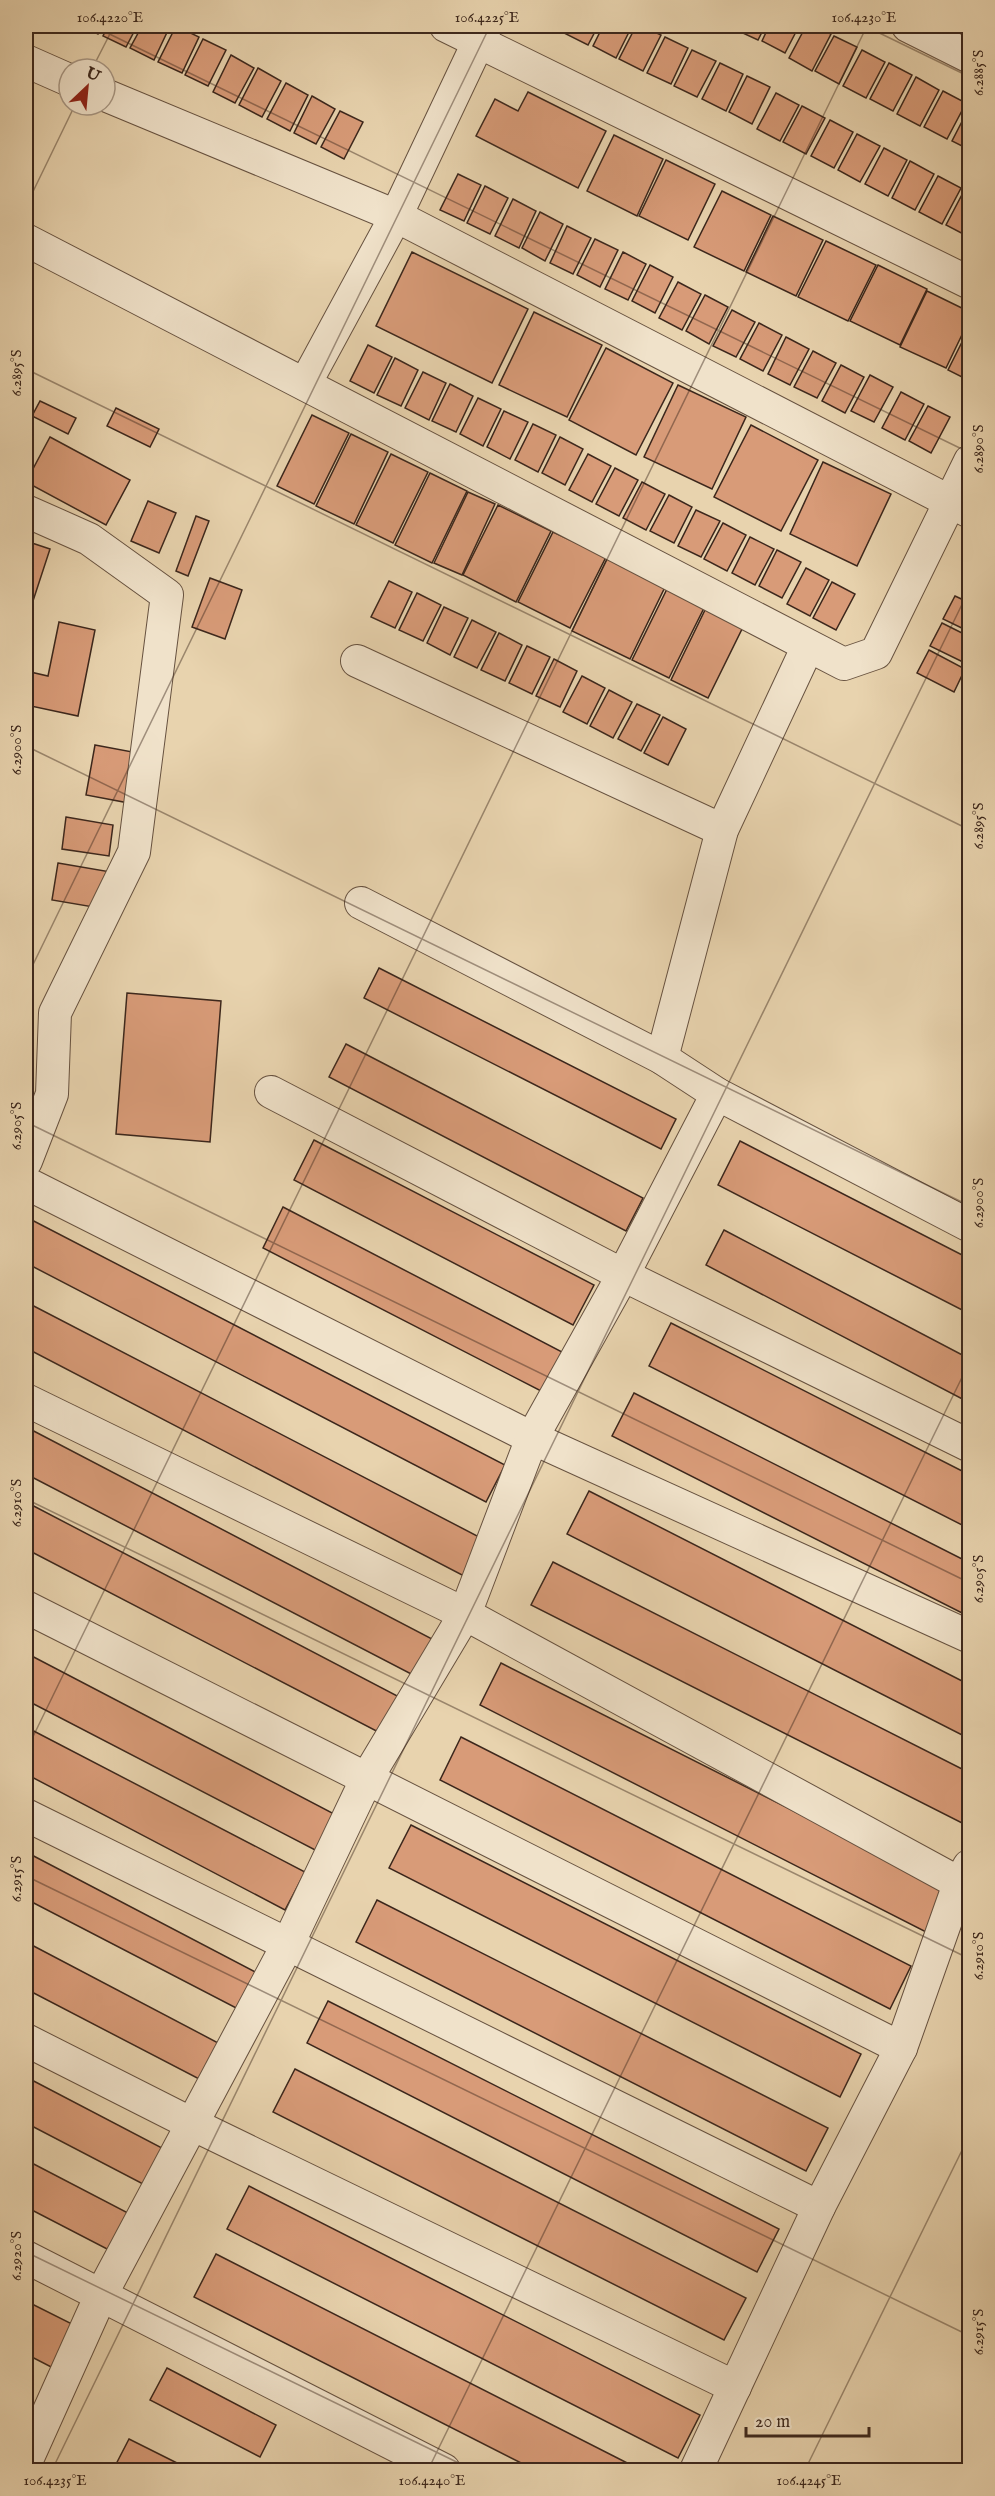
<svg xmlns="http://www.w3.org/2000/svg" width="995" height="2496" viewBox="0 0 995 2496" font-family="'IM FELL English',serif">
<style>
.building{fill:#d89b78;stroke:#3c271c;stroke-width:1.5}
.lines{fill:none;stroke-linecap:round;stroke-linejoin:round}
.minor-casing{stroke:#675240;stroke-width:34}
.minor{stroke:#f0e2ca;stroke-width:32}
.ticks{fill:none;stroke:#3c271c;stroke-width:1.5;stroke-opacity:0.45}
.neatline{fill:none;stroke:#3c271c;stroke-width:2}
.ticks-label{font-size:15px;text-anchor:middle;fill:#3c271c}
</style>
<rect width="100%" height="100%" fill="#e8d3ae"/>
<filter id="stains"><feTurbulence type="fractalNoise" baseFrequency=".00333" numOctaves="4"/><feColorMatrix values="0 0 0 0 .2 0 0 0 0 .09 0 0 0 0 .02 0 0 0 .5 -.17"/></filter>
<radialGradient id="worn" r=".72"><stop offset=".6" stop-color="#630" stop-opacity="0"/><stop offset="1" stop-color="#630" stop-opacity=".3"/></radialGradient>
<g class="building">
<path d="M82 26H102L98 34Z"/>
<path d="M108 26H137L126 47 103 36Z"/>
<path d="M142 26H170L154 60 130 48Z"/>
<path d="M176 26 199 37 182 73 158 62Z"/>
<path d="M568 26H598L588 45 564 33Z"/>
<path d="M603 26H632L616 58 593 46Z"/>
<path d="M636 26H642L661 35 643 71 619 59Z"/>
<path d="M736 26H765L758 40 734 29Z"/>
<path d="M769 26H799L785 53 762 41Z"/>
<path d="M806 26H814L831 34 812 71 789 58Z"/>
<path d="M834 36 857 47 839 84 815 71Z"/>
<path d="M665 37 688 48 671 84 647 73Z"/>
<path d="M203 39 226 50 208 86 185 75Z"/>
<path d="M692 50 716 61 697 97 674 86Z"/>
<path d="M862 50 885 62 866 98 843 86Z"/>
<path d="M231 55 254 68 235 103 213 92Z"/>
<path d="M720 63 743 74 726 111 702 99Z"/>
<path d="M889 63 912 75 893 111 870 99Z"/>
<path d="M258 68 281 81 262 117 239 105Z"/>
<path d="M747 76 770 87 752 124 729 112Z"/>
<path d="M916 77 939 90 920 126 897 114Z"/>
<path d="M286 83 308 95 290 131 267 119Z"/>
<path d="M943 91 966 103 947 139 924 127Z"/>
<path d="M528 92 606 131 578 188 476 136 495 99 518 111Z"/>
<path d="M776 93 799 105 780 141 757 129Z"/>
<path d="M312 96 335 109 316 144 294 133Z"/>
<path d="M802 106 825 118 806 154 783 142Z"/>
<path d="M970 106V150L952 141Z"/>
<path d="M340 111 363 122 344 159 321 147Z"/>
<path d="M830 120 853 132 834 168 811 156Z"/>
<path d="M857 134 880 146 860 182 838 170Z"/>
<path d="M614 135 663 159 637 216 587 191Z"/>
<path d="M884 148 907 160 888 196 865 184Z"/>
<path d="M666 160 715 184 688 240 639 216Z"/>
<path d="M910 161 934 174 915 210 892 198Z"/>
<path d="M458 174 481 185 464 221 440 210Z"/>
<path d="M938 176 961 188 942 224 919 212Z"/>
<path d="M485 186 508 198 490 234 467 223Z"/>
<path d="M965 189 970 191 969 237 946 225Z"/>
<path d="M722 191 771 215 744 271 694 247Z"/>
<path d="M513 199 536 211 519 248 495 236Z"/>
<path d="M540 212 563 224 545 261 522 248Z"/>
<path d="M773 216 823 240 796 296 746 272Z"/>
<path d="M567 226 591 238 573 274 550 263Z"/>
<path d="M595 239 618 250 600 287 577 275Z"/>
<path d="M826 241 876 265 848 321 798 297Z"/>
<path d="M412 252 528 309 492 383 376 326Z"/>
<path d="M623 252 646 264 628 300 605 289Z"/>
<path d="M650 265 673 277 655 313 632 301Z"/>
<path d="M878 265 927 289 900 345 850 321Z"/>
<path d="M678 282 701 294 682 330 659 318Z"/>
<path d="M927 291 970 312V318L946 368 900 347Z"/>
<path d="M705 295 728 307 709 344 686 331Z"/>
<path d="M732 310 755 322 736 357 713 346Z"/>
<path d="M534 312 602 345 567 417 499 385Z"/>
<path d="M759 323 782 335 763 371 740 359Z"/>
<path d="M970 326V381L948 370Z"/>
<path d="M786 337 809 349 790 385 768 374Z"/>
<path d="M368 345 392 357 374 393 350 381Z"/>
<path d="M606 348 673 383 636 455 569 420Z"/>
<path d="M813 351 836 363 817 398 794 387Z"/>
<path d="M395 358 418 370 401 406 377 395Z"/>
<path d="M841 365 864 377 845 413 822 401Z"/>
<path d="M423 372 446 383 429 420 405 408Z"/>
<path d="M870 375 893 387 874 422 851 411Z"/>
<path d="M450 384 473 396 456 432 432 421Z"/>
<path d="M678 385 746 417 712 489 644 457Z"/>
<path d="M901 392 924 404 905 440 882 428Z"/>
<path d="M478 398 501 409 483 446 460 434Z"/>
<path d="M40 401 76 418 68 434 32 416Z"/>
<path d="M928 406 950 417 931 453 909 441Z"/>
<path d="M116 408 159 429 150 447 107 426Z"/>
<path d="M504 411 528 422 510 459 487 447Z"/>
<path d="M312 415 349 433 314 504 277 486Z"/>
<path d="M533 424 556 435 538 472 515 460Z"/>
<path d="M751 425 818 460 781 531 714 497Z"/>
<path d="M351 434 388 452 354 524 316 506Z"/>
<path d="M50 437 130 480 106 525 26 482Z"/>
<path d="M560 437 583 449 565 485 542 473Z"/>
<path d="M391 454 428 472 393 543 356 525Z"/>
<path d="M588 454 611 466 592 502 569 490Z"/>
<path d="M823 462 891 494 857 566 790 534Z"/>
<path d="M615 468 638 480 619 516 596 504Z"/>
<path d="M430 473 467 491 432 563 395 545Z"/>
<path d="M642 482 665 494 646 530 623 518Z"/>
<path d="M468 492 495 504 462 575 434 563Z"/>
<path d="M669 495 692 507 674 543 650 531Z"/>
<path d="M148 501 176 513 159 553 131 541Z"/>
<path d="M498 505 551 531 516 602 463 575Z"/>
<path d="M696 510 720 521 701 557 678 546Z"/>
<path d="M196 516 209 521 188 576 176 571Z"/>
<path d="M723 523 746 535 727 571 704 559Z"/>
<path d="M553 532 606 557 570 628 518 602Z"/>
<path d="M750 537 774 549 755 585 732 573Z"/>
<path d="M26 541 50 549 32 604 26 601Z"/>
<path d="M777 550 801 562 782 598 759 586Z"/>
<path d="M608 557 666 585 630 659 572 631Z"/>
<path d="M806 568 829 580 810 616 787 604Z"/>
<path d="M210 578 242 590 225 639 192 627Z"/>
<path d="M389 581 412 592 395 628 371 617Z"/>
<path d="M832 582 855 594 836 630 813 618Z"/>
<path d="M667 589 704 608 669 678 632 660Z"/>
<path d="M417 593 441 605 423 641 399 630Z"/>
<path d="M955 596 970 603V632L943 619Z"/>
<path d="M444 607 468 618 450 655 427 643Z"/>
<path d="M706 608 743 627 708 698 671 680Z"/>
<path d="M472 620 496 632 477 668 454 657Z"/>
<path d="M59 622 95 630 78 716 26 705V671L48 676Z"/>
<path d="M942 623 970 637V660L967 664 930 646Z"/>
<path d="M499 633 522 645 505 681 481 670Z"/>
<path d="M26 635 32 636 29 651H26Z"/>
<path d="M527 646 550 657 532 694 509 683Z"/>
<path d="M929 650 965 669 954 692 917 673Z"/>
<path d="M554 659 577 671 560 707 536 696Z"/>
<path d="M582 676 605 688 587 724 563 712Z"/>
<path d="M609 690 632 702 613 738 590 726Z"/>
<path d="M637 704 660 715 641 751 618 739Z"/>
<path d="M663 717 686 729 668 765 644 753Z"/>
<path d="M95 745 138 753 129 803 86 795Z"/>
<path d="M66 817 113 825 109 856 62 849Z"/>
<path d="M58 863 111 872 105 909 52 900Z"/>
<path d="M379 968 676 1119 661 1149 364 998Z"/>
<path d="M127 993 221 1001 210 1142 116 1134Z"/>
<path d="M346 1044 643 1198 626 1231 329 1077Z"/>
<path d="M314 1140 594 1285 573 1325 294 1180Z"/>
<path d="M740 1141 970 1259V1314L718 1185Z"/>
<path d="M283 1207 564 1353 543 1392 263 1248Z"/>
<path d="M26 1217 505 1465 486 1502 26 1263Z"/>
<path d="M724 1230 970 1359V1403L706 1265Z"/>
<path d="M26 1302 483 1539 464 1576 26 1348Z"/>
<path d="M671 1323 970 1475V1529L649 1366Z"/>
<path d="M634 1393 970 1563V1617L612 1436Z"/>
<path d="M26 1427 434 1640 415 1676 26 1474Z"/>
<path d="M589 1491 970 1685V1739L567 1534Z"/>
<path d="M26 1502 405 1700 386 1736 26 1549Z"/>
<path d="M553 1562 970 1773V1827L531 1605Z"/>
<path d="M26 1653 338 1816 319 1852 26 1700Z"/>
<path d="M501 1663 952 1891 930 1934 480 1705Z"/>
<path d="M26 1727 305 1872 285 1910 26 1774Z"/>
<path d="M461 1737 911 1966 890 2009 440 1780Z"/>
<path d="M411 1825 861 2054 840 2097 389 1868Z"/>
<path d="M26 1852 259 1974 240 2010 26 1899Z"/>
<path d="M377 1900 828 2128 806 2171 356 1942Z"/>
<path d="M26 1942 222 2045 203 2081 26 1989Z"/>
<path d="M328 2001 779 2229 757 2272 307 2043Z"/>
<path d="M295 2069 746 2298 724 2340 273 2112Z"/>
<path d="M26 2077 162 2148 143 2184 26 2123Z"/>
<path d="M26 2160 128 2213 109 2250 26 2207Z"/>
<path d="M249 2186 700 2415 678 2458 227 2229Z"/>
<path d="M216 2254 641 2470H535L194 2297Z"/>
<path d="M26 2301 76 2326 55 2369 26 2354Z"/>
<path d="M167 2368 276 2425 260 2457 150 2400Z"/>
<path d="M129 2439 191 2470H113Z"/>
</g>
<g class="lines">
<g class="minor-casing">
<g id="minor">
<path d="M446 26 970 283"/>
<path d="M908 26 970 57"/>
<path d="M26 61 69 80"/>
<path d="M105 95 396 216 970 512"/>
<path d="M26 240 844 664 876 653 970 461"/>
<path d="M305 384 396 216 486 26"/>
<path d="M26 511 89 539 167 595 134 852 55 1013 52 1094 26 1161"/>
<path d="M357 661 722 830"/>
<path d="M361 903 662 1058 717 1094 970 1226"/>
<path d="M662 1058 722 830 808 646"/>
<path d="M271 1092 623 1275 970 1446"/>
<path d="M26 1183 532 1438 970 1637"/>
<path d="M26 1400 465 1614 970 1889"/>
<path d="M26 1607 901 2048"/>
<path d="M26 1815 819 2207"/>
<path d="M26 2040 192 2124 735 2387"/>
<path d="M26 2257 444 2470"/>
<path d="M26 2462 101 2295 288 1944 367 1778 465 1614 532 1438 623 1275 717 1094"/>
<path d="M696 2470 819 2207 901 2048 959 1884 969 1866"/>
</g>
</g>
<use href="#minor" class="minor"/>
</g>
<path class="ticks" d="M93 26 970 453M865 26 970 77M92 69 114 26M26 206 75 105M26 369 970 830M26 746 970 1206M26 979 490 26M26 1122 970 1583M26 1499 970 1959M26 1751 867 26M26 1876 970 2336M26 2252 473 2470M52 2470 970 588M428 2470 970 1361M805 2470 970 2134"/>
<rect width="995" height="2496" fill="none" stroke="#e8d3ae" stroke-width="66"/>
<g transform="translate(87 87) rotate(26)"><circle r="28" fill="#f0e2ca" stroke="#a89784" stroke-width="1.5"/>
<path d="M0-4.5L10 22L0 15L-10 22Z" fill="#8f2418"/>
<text y="-9" font-size="16" font-weight="bold" text-anchor="middle" fill="#3c271c">U</text>
</g>
<path d="M746 2427v9h123v-9" fill="none" stroke="#3c271c" stroke-width="3"/>
<text x="755" y="2427" font-size="18" fill="#3c271c" stroke="#f0e2ca" stroke-width="4.5" paint-order="stroke">20 m</text>
<rect x="33" y="33" width="929" height="2430" class="neatline"/>
<g class="ticks-label">
<text x="110" y="22">106.4220°E</text>
<text x="487" y="22">106.4225°E</text>
<text x="864" y="22">106.4230°E</text>
<text transform="translate(978 73) rotate(-90)" y="5">6.2885°S</text>
<text transform="translate(16 373) rotate(-90)" y="5">6.2895°S</text>
<text transform="translate(978 449) rotate(-90)" y="5">6.2890°S</text>
<text transform="translate(16 750) rotate(-90)" y="5">6.2900°S</text>
<text transform="translate(978 826) rotate(-90)" y="5">6.2895°S</text>
<text transform="translate(16 1126) rotate(-90)" y="5">6.2905°S</text>
<text transform="translate(978 1203) rotate(-90)" y="5">6.2900°S</text>
<text transform="translate(16 1503) rotate(-90)" y="5">6.2910°S</text>
<text transform="translate(978 1579) rotate(-90)" y="5">6.2905°S</text>
<text transform="translate(16 1879) rotate(-90)" y="5">6.2915°S</text>
<text transform="translate(978 1956) rotate(-90)" y="5">6.2910°S</text>
<text transform="translate(16 2256) rotate(-90)" y="5">6.2920°S</text>
<text transform="translate(978 2332) rotate(-90)" y="5">6.2915°S</text>
<text x="55" y="2485">106.4235°E</text>
<text x="432" y="2485">106.4240°E</text>
<text x="809" y="2485">106.4245°E</text>
</g>
<rect width="100%" height="100%" filter="url(#stains)"/>
<rect width="100%" height="100%" fill="url(#worn)"/>
</svg>
